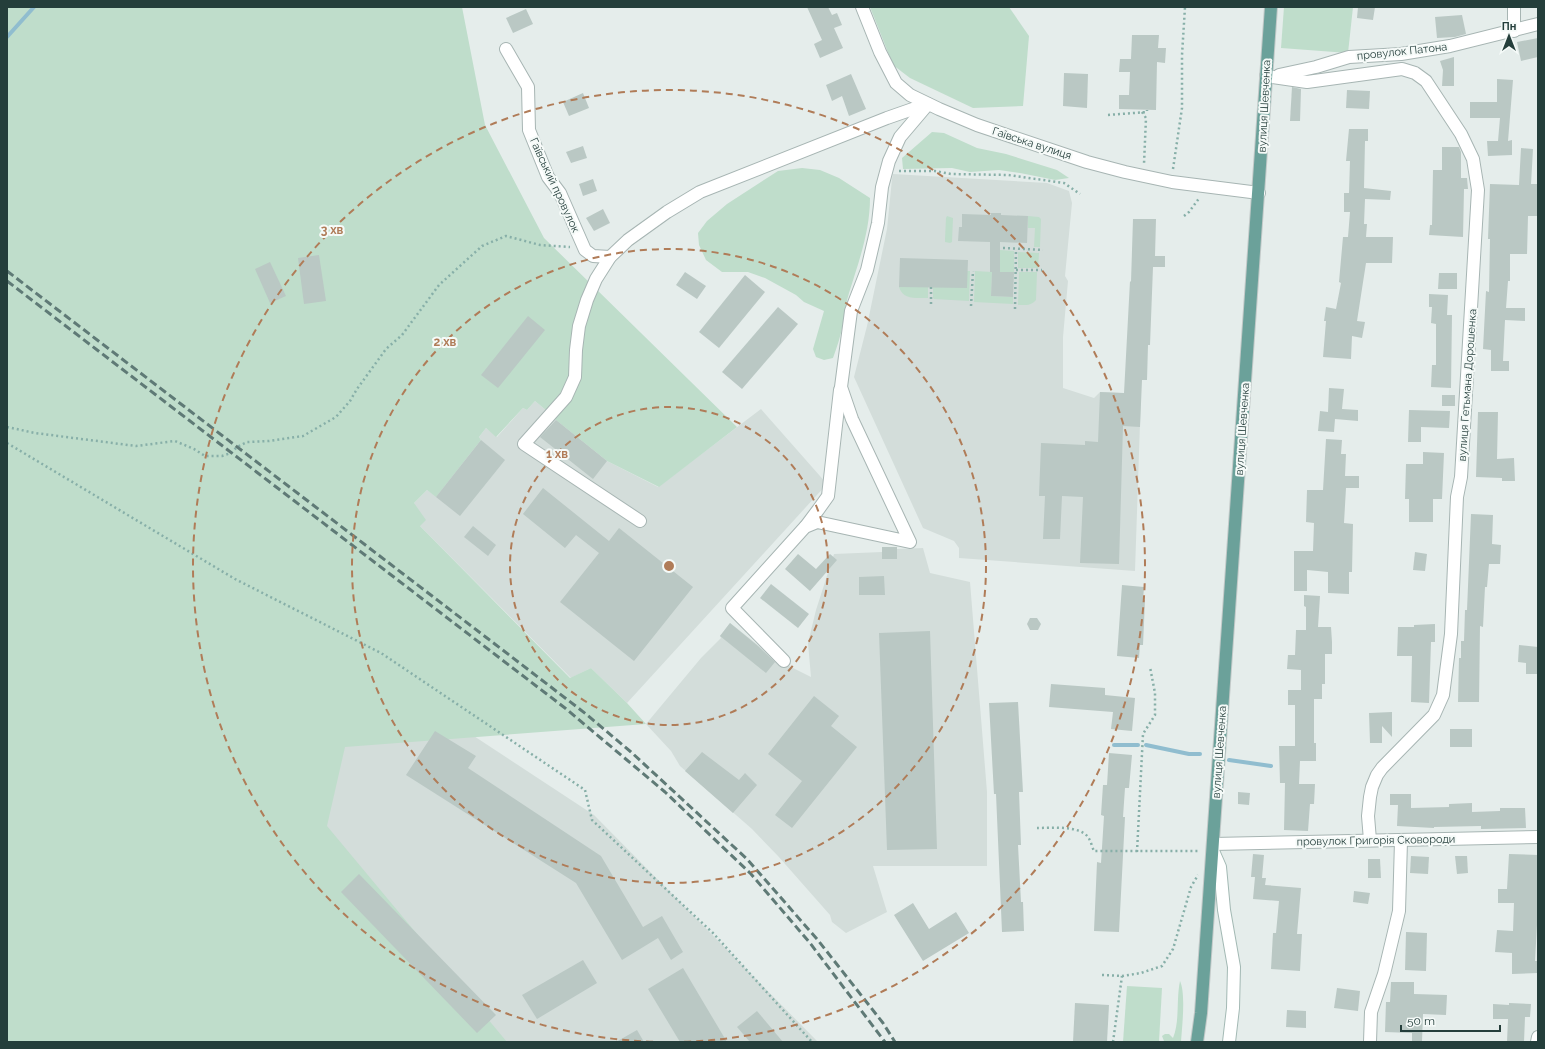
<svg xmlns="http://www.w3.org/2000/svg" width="1545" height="1049" viewBox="0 0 1545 1049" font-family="Raleway,sans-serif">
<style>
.built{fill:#d3ddda}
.green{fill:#bfddcb}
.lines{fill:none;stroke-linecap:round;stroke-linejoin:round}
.stream{stroke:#90bdcf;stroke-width:4}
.building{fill:#bac8c4}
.minor-casing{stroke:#a7b5b3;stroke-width:14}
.secondary-casing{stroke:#a3b9b4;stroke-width:14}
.primary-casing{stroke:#c2c9c8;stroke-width:14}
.path{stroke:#87afa8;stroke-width:2.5;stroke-dasharray:2 3;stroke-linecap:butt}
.minor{stroke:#fff;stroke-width:12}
.secondary{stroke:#fff;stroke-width:12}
.primary{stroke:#6ba19a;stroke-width:12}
.rail{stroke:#5f7a76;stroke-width:3;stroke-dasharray:8 4;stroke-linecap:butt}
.ring{fill:none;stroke:#b07c58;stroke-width:2;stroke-dasharray:7 5}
.labels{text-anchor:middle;stroke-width:4;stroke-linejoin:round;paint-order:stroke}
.street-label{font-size:11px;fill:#243e3b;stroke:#f5faf8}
.centre{fill:#b07c58;stroke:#f5faf8;stroke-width:2}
.ring-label{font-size:12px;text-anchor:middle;font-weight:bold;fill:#b07c58;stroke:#f5faf8;stroke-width:4;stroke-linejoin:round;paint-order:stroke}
</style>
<rect width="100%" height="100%" fill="#e5edeb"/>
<g class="built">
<path d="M893 174 1047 183 1069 191 1072 203 1065 276 1068 281 1063 337V388L1094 398 1100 392 1141 394 1135 571 959 558V548L954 541 923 528 854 377 867 326 887 229 892 179Z"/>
<path d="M535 401 547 411 546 412 607 461 658 487 761 409 827 484 627 703 591 668 571 678 420 526 414 503 427 490 436 496 481 440 479 437 486 428 497 437 523 408 527 410Z"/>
<path d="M882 547H897V549L923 548 930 573 970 582 987 792V866H873L887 912 846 933 832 922 830 915 778 856 752 829 680 766 671 751 646 724 701 658 721 638 720 636 730 623 777 660 811 677 808 643 816 610 834 554 882 552Z"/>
<path d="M384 677 594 815 818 1042H294L297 733Z"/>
</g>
<g class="green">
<path d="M7 7H462L485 125 544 238 737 427 659 487 607 461 546 412 547 411 535 401 527 410 523 408 496 437 486 428 479 437 481 440 436 497 427 490 414 503 426 520 420 526 570 678 591 668 627 703 646 724 345 747 327 826 507 1042H7Z"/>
<path d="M870 7H1009L1029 36 1023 106 973 108 910 78 893 65Z"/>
<path d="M1284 7H1353L1348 53 1281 48Z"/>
<path d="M932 132 944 133 977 148 1006 154 1057 170 1069 178 1055 180 1020 173 999 170 970 172 952 168 903 169 902 158Z"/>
<path d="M802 168 820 170 839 178 870 198C870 231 859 261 849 293 846 302 845 313 843 323 841 335 837 347 833 358L824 360 816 357 813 349 824 311 804 302 796 295 765 278 748 272H722L706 260 699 245 698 233 707 221 727 204 778 171Z"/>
<path d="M947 216 953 218 952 242 950 243 945 242V239L946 218Z"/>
<path d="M1028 216 1039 217 1041 219 1040 247H1034L1035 228H1028Z"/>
<path d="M1000 250 1014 251V272H1000Z"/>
<path d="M1018 252 1039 253 1038 268H1018Z"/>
<path d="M967 271H970L969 301 934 299 933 298V287Z"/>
<path d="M975 271 992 272 991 296 1013 297V304L974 302Z"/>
<path d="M1019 272H1037L1036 300C1031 306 1025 305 1018 305Z"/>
<path d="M899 287H928V298C916 298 903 300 899 287Z"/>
<path d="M1180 981C1186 994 1182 1026 1181 1042H1162L1164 1041 1162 1036 1165 1034H1169L1173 1038C1180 1021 1176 1000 1180 981Z"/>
<path d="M1127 986 1162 988 1159 1042H1123Z"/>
</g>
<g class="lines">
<g class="stream">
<path d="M7 37 34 7"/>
<path d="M1114 745H1138"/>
<path d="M1146 745 1189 754H1200"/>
<path d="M1229 760 1271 766"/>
</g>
</g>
<g class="building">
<path d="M807 7H828L832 15 837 13 842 25 834 28 843 48 820 58 814 44 822 40Z"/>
<path d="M1358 7H1375L1373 20 1357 18Z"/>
<path d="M526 9 533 24 513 33 506 18Z"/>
<path d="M1462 15 1466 34 1455 37 1437 38 1435 17Z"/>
<path d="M1132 35H1159L1158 48H1166L1165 63 1157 62 1156 110 1119 109V95H1129L1130 72H1119L1120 59H1131Z"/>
<path d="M1538 38V57L1521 61 1517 42Z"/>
<path d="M1454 57V86H1442L1443 70 1440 61Z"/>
<path d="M1064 73 1088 74 1087 108 1063 106Z"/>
<path d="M851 74 866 109 849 116 842 96 832 101 826 85Z"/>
<path d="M1497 79 1513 80 1508 141 1512 140V155L1488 156 1487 141H1498L1500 118H1470V102H1497Z"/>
<path d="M1292 87 1301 89 1300 121H1290Z"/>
<path d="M1347 90 1370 91 1369 109 1346 108Z"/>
<path d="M583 93 589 108 569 116 563 102Z"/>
<path d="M1349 129H1368V141H1365L1364 188 1391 191 1390 200 1365 199 1364 224H1367L1366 237H1393L1392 263H1366L1357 321 1365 322 1362 338 1352 336 1351 359 1323 357 1326 321H1324L1326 307 1336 309 1341 283 1339 282 1343 237H1348L1350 212H1344V193H1349L1350 161H1346Z"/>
<path d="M583 146 587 158 571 163 566 152Z"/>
<path d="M1442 147H1459L1461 152V178H1467L1468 189H1464L1463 237 1429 235 1430 225H1432L1433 170H1442Z"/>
<path d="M1521 148 1533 149 1531 184H1538V216H1528L1527 254H1510V281H1508L1506 308H1525V321L1505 320 1503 361H1509V371H1491V350L1483 349 1486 291 1489 292 1490 239H1488L1490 184 1519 185Z"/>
<path d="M593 179 597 191 583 196 579 184Z"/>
<path d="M603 209 610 223 594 231 586 218Z"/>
<path d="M991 213H1001V215L1028 216 1027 243 1000 242V272H990V242L958 241 959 227H962V214L991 215Z"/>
<path d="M1133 219H1156L1155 256H1165V267H1153L1150 345H1148L1147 380H1142L1140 427 1123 426 1119 564 1080 563 1083 497 1062 496 1060 539H1043L1045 496H1039L1041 443 1085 445V441L1098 442 1100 392 1124 393 1130 281 1131 282Z"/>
<path d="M319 255 326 301 304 304 298 258Z"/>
<path d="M900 258 968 260 967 288 899 287Z"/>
<path d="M270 262 286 296 270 303 255 269Z"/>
<path d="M685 272 706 286 697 299 676 285Z"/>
<path d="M992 272H1014L1013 297 991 296Z"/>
<path d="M1439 273H1457V289H1438Z"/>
<path d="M745 275 765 292 719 348 699 332Z"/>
<path d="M1429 294 1448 295 1447 315H1452L1451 388 1431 387 1432 365H1436V324L1431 323 1432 307H1429Z"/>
<path d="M778 307 798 324 742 389 722 372Z"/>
<path d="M528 316 545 330 498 388 481 375Z"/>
<path d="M1329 388 1344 389 1342 409 1358 410V421L1335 419 1334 432 1318 431 1320 411 1328 412Z"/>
<rect x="1442" y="395" width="13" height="11"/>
<path d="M1409 410 1450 411 1449 428 1421 427V442H1408Z"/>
<path d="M1478 412H1498L1497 459 1514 458 1515 481H1502V478L1476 477Z"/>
<path d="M556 420 607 461 593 479 540 437Z"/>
<path d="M1326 439 1342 440 1341 454H1346L1345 476H1359V488H1346L1344 523 1353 524 1352 572H1349V594L1328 593V572L1318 571 1307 570V591H1294V551H1313L1314 523 1306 522 1307 490H1323Z"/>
<path d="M481 440 505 460 460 516 436 497Z"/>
<path d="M1423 452 1444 453 1442 499H1433V522H1409V499H1405L1406 464H1423Z"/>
<path d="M543 488 609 541 619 528 693 587 634 661 560 602 599 553 576 535 565 548 523 514Z"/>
<path d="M1471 514 1493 515 1492 544 1501 545 1500 564H1489L1487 587H1485L1483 627 1480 626 1479 702H1458L1459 658H1461V641H1464L1465 610H1467Z"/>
<path d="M473 526 496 545 488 556 464 537Z"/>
<rect x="882" y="547" width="15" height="12"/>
<path d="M1415 552 1427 554 1425 571 1413 570Z"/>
<path d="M798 554 816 569 830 554 837 560 810 591 785 569Z"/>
<path d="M884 576 885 595H859V577Z"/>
<path d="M771 584 809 614 798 628 760 598Z"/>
<path d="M1122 585 1144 587 1143 600H1145L1143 645H1140L1139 658 1117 656Z"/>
<path d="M1304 595 1320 596 1318 627H1331L1332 642V654H1325V684H1322V699H1314V743H1316V761H1300L1299 784H1315L1314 804H1310L1308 831 1284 830 1285 783H1280L1279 746H1295V705H1288V690H1301V670L1287 669 1288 655H1295L1296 630H1306V607L1304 606Z"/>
<path d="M1030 618H1037L1041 624 1038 630H1030L1027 624Z"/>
<path d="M730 623 758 646 775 662 766 673 720 636Z"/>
<path d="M1435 624V642H1431L1429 703 1411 702 1412 656H1397L1398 627H1414V625Z"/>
<path d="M930 631 937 849 887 850 879 633Z"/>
<path d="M1519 645 1538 647V674H1526V663L1518 662Z"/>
<path d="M1051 684 1105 688V695L1135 698 1132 731 1111 729 1113 712 1049 707Z"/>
<path d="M814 696 839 716 831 726 857 747 792 828 775 815 802 781 768 754Z"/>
<path d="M1018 702 1023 792H1019L1021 845H1018L1021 902H1023L1024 931 1002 932 996 794H994L989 703Z"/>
<path d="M1392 712V737L1382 726V743H1370L1369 713Z"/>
<rect x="1450" y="729" width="22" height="18"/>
<path d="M435 731 476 756 468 768 601 856 643 927 662 916 683 952 671 960 658 938 622 960 576 883 406 775Z"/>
<path d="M702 752 739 780 745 773 757 785 733 813 685 771Z"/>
<path d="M1109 753 1132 755 1129 788H1125L1123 817H1125L1119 932 1094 931 1097 862 1101 863 1104 816 1101 815 1103 785H1107Z"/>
<path d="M1238 792 1250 793 1249 805 1238 804Z"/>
<path d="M1390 794H1411V808L1449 807V804L1472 803V812L1500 811V808H1525L1526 828 1481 829V826L1434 827V828L1397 826 1398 805H1390Z"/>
<path d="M1253 854 1264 855 1262 878H1266L1265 885 1301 888 1297 934H1302L1300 971 1271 969 1273 933H1276L1279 901 1253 899 1255 877H1251Z"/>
<path d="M1509 854 1538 855V925H1537L1535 961H1538V973L1512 974V953L1495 952 1497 930 1513 931 1514 903H1498V889H1507Z"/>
<path d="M1411 856 1429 857 1428 874 1410 873Z"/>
<path d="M1455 856H1467L1468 873 1457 874Z"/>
<path d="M1368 859H1380L1381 878H1368Z"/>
<path d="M359 874 496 1015 477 1033 341 892Z"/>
<path d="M1354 891 1370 893 1368 904 1353 902Z"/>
<path d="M913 903 929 929 956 912 969 933 923 961 894 915Z"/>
<path d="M1406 932 1427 933 1426 971 1405 970Z"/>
<path d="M583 960 597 983 537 1019 522 995Z"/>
<path d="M683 968 727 1042H680L648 989Z"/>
<path d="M1391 982H1414V994L1447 995 1446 1015 1423 1014 1422 1042H1412V1033L1385 1032 1386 1002H1390Z"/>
<path d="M1337 988 1360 991 1358 1011 1334 1008Z"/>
<path d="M1075 1003 1109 1005 1107 1042H1073Z"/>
<path d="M1509 1003 1531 1004 1530 1017H1525L1524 1042H1507L1508 1019H1493V1004L1509 1005Z"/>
<path d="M1287 1010 1306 1011V1028L1286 1027Z"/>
<path d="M757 1011 783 1042H750L737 1027Z"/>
<path d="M637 1030 644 1042H616Z"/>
</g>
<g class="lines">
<g class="minor-casing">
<g id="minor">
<path d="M862 7 880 52 896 83 910 95 939 109 977 125 1087 162 1125 172 1172 182 1259 193"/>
<path d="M1514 7V31"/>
<path d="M506 49 528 87 529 130 548 177 560 193 585 250 593 256 610 257"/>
<path d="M1279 75 1316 67 1349 57 1401 54 1450 46 1538 24"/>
<path d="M1266 76 1307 82 1402 69 1415 73 1426 81 1461 134 1473 159 1478 190 1461 477 1457 497 1451 634 1443 695 1434 715 1382 768 1377 775 1372 787 1370 797 1368 816 1370 840"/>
<path d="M640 521 524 444 566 397 575 377 576 350 579 326 587 300 596 279 610 257 628 240 667 212 700 192 887 118 927 104"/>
<path d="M806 526 818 510 828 496 840 390"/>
<path d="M784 661 732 608 805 527 817 522 910 542 852 419 841 387 851 311 867 270 878 223 882 187 889 161 900 137 928 104"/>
<path d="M1213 844 1538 837"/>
<path d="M1370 1042 1371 1012 1384 974 1399 911 1401 841"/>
<path d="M1537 1042 1538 1037"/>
</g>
</g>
<g class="secondary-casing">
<path id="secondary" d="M1213 851 1220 867 1224 910 1234 967 1233 1008 1229 1042"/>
</g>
<g class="primary-casing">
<path id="primary" d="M1197 1042 1201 1013 1271 7"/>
</g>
<g class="path">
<path d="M1142 112 1146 118 1144 164"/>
<path d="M1108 115 1147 112V110"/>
<path d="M1173 169 1182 108V55L1185 7"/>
<path d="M899 171H935L951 174 1008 175 1064 183 1080 194"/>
<path d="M1184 216 1189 212 1200 197"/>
<path d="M1003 248 1043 250"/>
<path d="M1016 270H1042"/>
<path d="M931 304V287"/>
<path d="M971 306 973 271"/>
<path d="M1015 309 1016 249"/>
<path d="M7 427 35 433 136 446 175 441 194 449 205 456H222L231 453 237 447 247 442 269 441 303 436 336 417 350 401 357 389 386 349 402 335 439 285 482 246 506 236 540 245 570 247"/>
<path d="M7 443 235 579 381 653 585 790 592 820 713 933 812 1042"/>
<path d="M1037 828C1051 828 1079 825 1088 837 1091 841 1092 847 1094 851H1200"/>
<path d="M1137 852 1143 734 1155 715V693L1150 667"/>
<path d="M1102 975 1122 976 1141 973 1162 966 1173 949 1191 887 1198 875"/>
<path d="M1113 1042 1122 976"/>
</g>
<use href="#minor" class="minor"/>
<use href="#secondary" class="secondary"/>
<use href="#primary" class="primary"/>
<g class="rail">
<path d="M7 271 504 651 586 714 631 752 747 859 817 939 883 1023 895 1042"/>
<path d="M7 281 565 708 665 792 751 874 810 943 885 1042"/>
</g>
</g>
<g class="ring">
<circle cx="669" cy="566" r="159"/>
<circle cx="669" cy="566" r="317"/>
<path d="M665 1042A476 476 0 1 1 673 1042"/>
</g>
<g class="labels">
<g class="street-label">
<text transform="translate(1402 51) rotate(-6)" y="4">провулок Патона</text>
<text transform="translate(1264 106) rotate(-87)" y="4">вулиця Шевченка</text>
<text transform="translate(1032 143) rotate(18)" y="4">Гаївська вулиця</text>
<text transform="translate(555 185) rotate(65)" y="4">Гаївський провулок</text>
<text transform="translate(1467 385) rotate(-86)" y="4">вулиця Гетьмана Дорошенка</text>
<text transform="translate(1242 429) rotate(-86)" y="4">вулиця Шевченка</text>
<text transform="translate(1219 752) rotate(-86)" y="4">вулиця Шевченка</text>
<text transform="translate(1376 840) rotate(-1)" y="4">провулок Григорія Сковороди</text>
</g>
</g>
<circle cx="669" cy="566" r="6" class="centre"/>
<g class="ring-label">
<text x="332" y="234">3 хв</text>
<text x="445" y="346">2 хв</text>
<text x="557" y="458">1 хв</text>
</g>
<rect width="1545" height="1049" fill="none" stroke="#243e3b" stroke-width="16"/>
<g transform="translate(1509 36)" stroke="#f5faf8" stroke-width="3" paint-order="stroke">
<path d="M0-3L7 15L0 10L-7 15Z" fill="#243e3b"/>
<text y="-6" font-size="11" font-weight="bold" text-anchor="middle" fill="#243e3b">Пн</text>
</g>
<path d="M1401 1025v6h99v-6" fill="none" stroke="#243e3b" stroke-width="2"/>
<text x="1407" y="1025" font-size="12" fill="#243e3b" stroke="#f5faf8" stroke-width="3" paint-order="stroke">50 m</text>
</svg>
